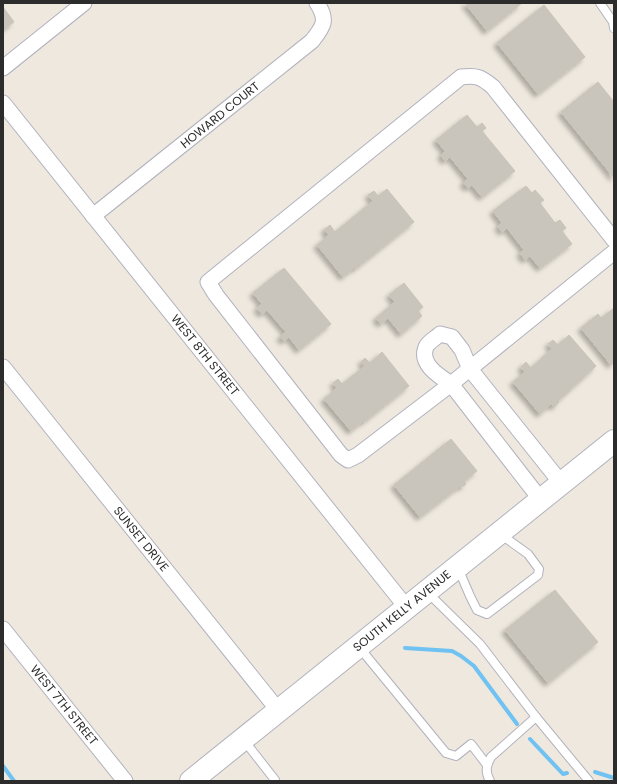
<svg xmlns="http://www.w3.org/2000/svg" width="617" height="784" viewBox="0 0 617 784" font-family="Poppins,sans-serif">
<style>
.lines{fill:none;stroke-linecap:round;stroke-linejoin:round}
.stream{stroke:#6fc2f1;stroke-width:4}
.building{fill:#c9c5bd;stroke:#c9c4b7;filter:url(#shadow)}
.lane-casing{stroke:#b2b2bf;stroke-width:10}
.street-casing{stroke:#b2b2bf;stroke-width:17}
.secondary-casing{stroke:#b2b2bf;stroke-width:24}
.lane{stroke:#fff;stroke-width:8}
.street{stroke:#fff;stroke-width:15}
.secondary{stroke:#fff;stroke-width:22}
.labels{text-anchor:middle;stroke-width:4;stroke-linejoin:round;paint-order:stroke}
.street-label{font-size:12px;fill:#2c2c2c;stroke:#fff}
</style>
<defs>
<filter id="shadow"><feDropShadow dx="-3.5" dy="3.5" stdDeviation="2" flood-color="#0004"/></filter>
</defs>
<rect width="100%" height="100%" fill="#eee8de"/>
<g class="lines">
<g class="stream">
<path d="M405 648 452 651 461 656 474 666 517 724"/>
<path d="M530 739 563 774 567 773"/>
<path d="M3 766 14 781"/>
<path d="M595 772 614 778"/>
</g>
</g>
<g class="building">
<path d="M465 3H522L487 31Z"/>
<path d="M544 5 585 57 538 94 497 43Z"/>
<path d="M3 7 14 22 3 30Z"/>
<path d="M598 82 614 102V178L561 112Z"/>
<path d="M467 115 477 127 482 123 486 128 482 131 515 171 482 197 472 185 468 188 463 183 468 179 450 157 445 161 441 155 445 151 436 140Z"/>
<path d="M526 186 532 193 535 190 544 200 540 203 555 223 560 220 566 228 562 231 572 244 540 268 530 256 525 260 520 253 524 250 507 228 502 232 498 226 502 223 493 211Z"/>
<path d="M387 189 414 222 355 269 354 268 343 277 317 245 329 235 324 230 330 225 335 232 373 201 368 195 374 191 378 196Z"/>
<path d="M284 268 331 324 299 350 289 337 284 341 280 337 286 332 267 310 262 314 257 308 262 304 253 293Z"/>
<path d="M404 283 423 307 418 311 422 316 401 334 388 318 381 324 376 318 395 302 389 295Z"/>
<path d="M614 308V362L611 365 581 328 598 314 601 318Z"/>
<path d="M569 335 596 366 558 401 559 402 554 407 551 404 540 414 513 382 525 372 521 367 526 362 531 368 552 349 548 344 553 340 558 345Z"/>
<path d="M382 352 409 386 364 422 363 421 351 431 324 399 337 388 333 383 338 379 342 384 365 366 361 362 365 358 370 363Z"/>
<path d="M451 439 477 471 464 481 466 484 462 487 460 486 420 517 394 485Z"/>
<path d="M555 590 598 642 548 683 505 630Z"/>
</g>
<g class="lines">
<g class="lane-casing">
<g id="lane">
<path d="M600 3 613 22 614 28"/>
<path d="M458 568 470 596 477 610 487 614 538 575 539 569 528 554 500 534"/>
<path d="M427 592 480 644 536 717 589 781"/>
<path d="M359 647 446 753 456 756 471 744 487 765"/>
<path d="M243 739 275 780 274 781"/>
<path d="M490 781C485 772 486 766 491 757L536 717"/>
</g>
</g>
<g class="street-casing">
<g id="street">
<path d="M3 68 84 3"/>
<path d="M3 103 407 608"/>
<path d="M93 216 312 41C324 26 328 20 317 3"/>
<path d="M614 240 493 87C481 77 477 75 461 77L208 282 216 295 341 455 348 460 358 455 451 384 614 252"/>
<path d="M3 367 278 710"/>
<path d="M541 500 451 384C439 376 419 364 426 347 428 342 436 338 440 334L452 337 462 350 470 369 562 484"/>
<path d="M3 629 125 781"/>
</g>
</g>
<g class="secondary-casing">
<path id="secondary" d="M191 781 614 441"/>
</g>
<use href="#lane" class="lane"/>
<use href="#street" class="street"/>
<use href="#secondary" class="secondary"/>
</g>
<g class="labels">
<g class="street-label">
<text transform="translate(220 115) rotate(-39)" y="4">HOWARD COURT</text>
<text transform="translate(205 355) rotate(51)" y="4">WEST 8TH STREET</text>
<text transform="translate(141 539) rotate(51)" y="4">SUNSET DRIVE</text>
<text transform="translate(402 611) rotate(-39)" y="4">SOUTH KELLY AVENUE</text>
<text transform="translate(64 705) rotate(51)" y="4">WEST 7TH STREET</text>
</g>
</g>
<rect width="617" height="784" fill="none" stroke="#2c2c2c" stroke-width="8"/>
</svg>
